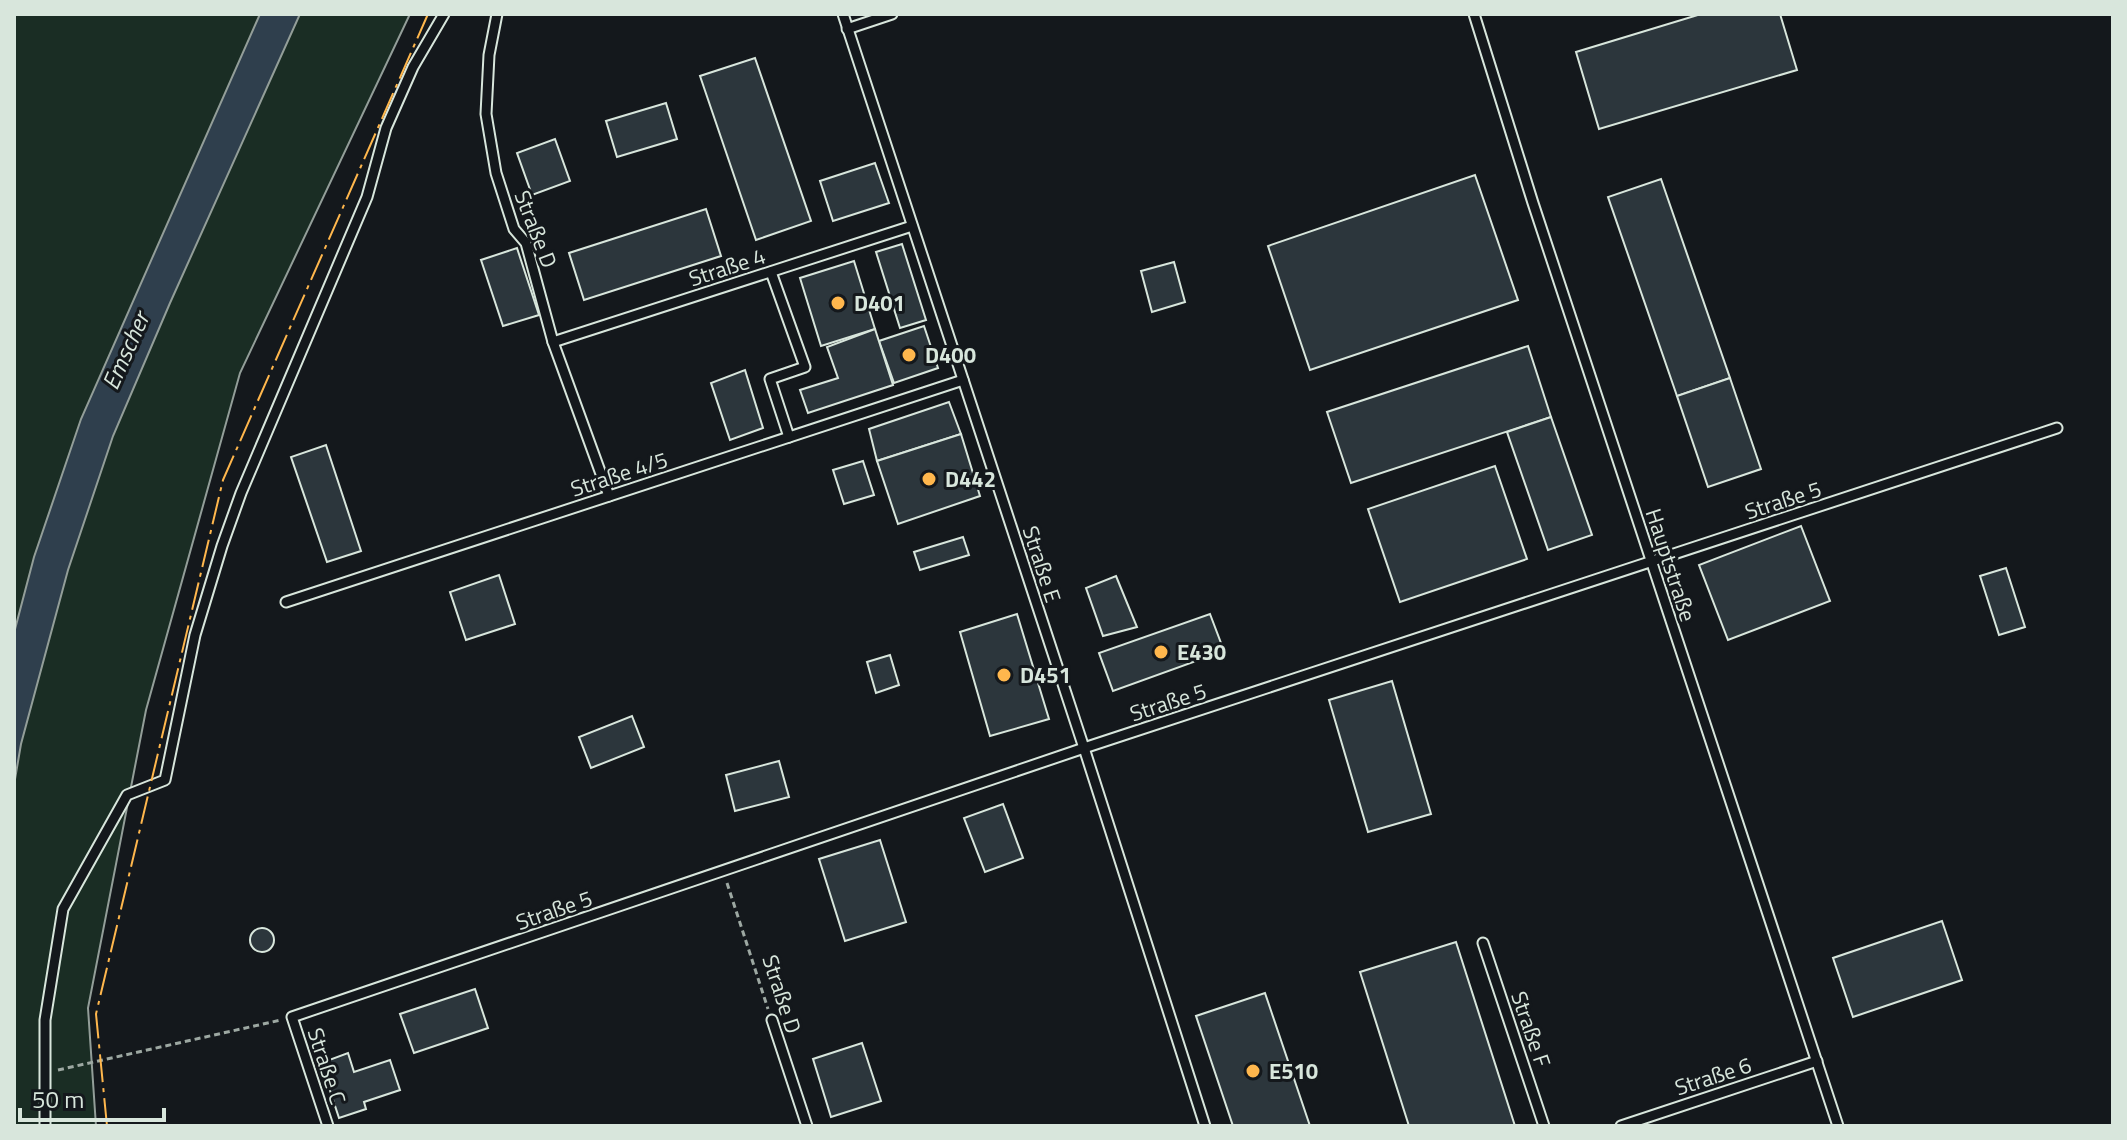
<svg xmlns="http://www.w3.org/2000/svg" width="2127" height="1140" viewBox="0 0 2127 1140" font-family="'Titillium Web',sans-serif">
<style>
.green{fill:#1a2d24;stroke:#939e99;stroke-width:2}
.water{fill:#2f3f4d;stroke:#939e99;stroke-width:2}
.building{fill:#2c363c;stroke:#d8e6dc;stroke-width:2}
.lines{fill:none;stroke-linecap:round;stroke-linejoin:round}
.service-casing{stroke:#d8e6dc;stroke-width:13}
.path{stroke:#9da8a2;stroke-width:3;stroke-dasharray:6 4;stroke-linecap:butt}
.service{stroke:#14181c;stroke-width:9}
.power{stroke:#ffb74d;stroke-width:2;stroke-dasharray:28 6 4 6;stroke-linecap:butt}
.poi-dot{fill:#ffb74d;stroke:#14181c;stroke-width:3}
.labels{text-anchor:middle;stroke-width:6;stroke-linejoin:round;paint-order:stroke}
.street-label{font-size:22px;fill:#d8e6dc;stroke:#14181c}
.poi-label{font-size:22px;font-weight:bold;fill:#d8e6dc;stroke:#14181c;text-anchor:start}
.water-label{font-size:24px;font-style:italic;fill:#d8e6dc;stroke:#14181c}
</style>
<rect width="100%" height="100%" fill="#14181c"/>
<path class="green" d="M14 14H410L240 373 146 710 88 1008 96 1126H14Z"/>
<path class="water" d="M260 14H300L170 303 113 436 68 570 21 744 14 785V633L34 557 81 419Z"/>
<g class="building">
<path d="M1701 14H1780L1797 70 1599 129 1576 52Z"/>
<path d="M755 58 811 221 756 240 700 76Z"/>
<path d="M666 103 677 139 617 157 606 121Z"/>
<path d="M555 139 570 181 532 195 517 153Z"/>
<path d="M875 163 889 203 833 221 820 181Z"/>
<path d="M1475 175 1518 300 1310 370 1268 246Z"/>
<path d="M1661 179 1730 378 1677 396 1608 197Z"/>
<path d="M706 209 721 256 584 300 569 253Z"/>
<path d="M902 244 926 320 900 328 876 252Z"/>
<path d="M517 248 539 315 503 326 481 260Z"/>
<path d="M854 261 875 329 821 346 800 278Z"/>
<path d="M1174 262 1185 302 1152 312 1141 271Z"/>
<path d="M924 326 938 368 894 383 879 341Z"/>
<path d="M875 329 893 385 808 413 800 390 838 378 827 347Z"/>
<path d="M1528 346 1551 417 1351 483 1327 412Z"/>
<path d="M745 370 763 428 730 440 711 383Z"/>
<path d="M1730 378 1761 469 1708 487 1677 396Z"/>
<path d="M949 402 961 434 877 461 869 429Z"/>
<path d="M1551 417 1592 535 1548 550 1507 432Z"/>
<path d="M961 434 980 496 898 524 877 461Z"/>
<path d="M326 445 361 551 327 562 291 457Z"/>
<path d="M863 461 874 495 844 504 833 470Z"/>
<path d="M1495 466 1527 559 1400 602 1368 509Z"/>
<path d="M1801 526 1830 601 1728 640 1699 565Z"/>
<path d="M963 537 969 555 920 570 914 552Z"/>
<path d="M2006 568 2025 627 1999 635 1980 576Z"/>
<path d="M499 575 515 624 466 640 450 592Z"/>
<path d="M1116 576 1137 627 1103 636 1086 588Z"/>
<path d="M1017 614 1049 719 990 736 960 632Z"/>
<path d="M1210 614 1224 651 1113 691 1099 653Z"/>
<path d="M890 655 899 685 876 693 867 662Z"/>
<path d="M1392 681 1431 814 1368 832 1329 700Z"/>
<path d="M632 716 644 747 591 768 579 737Z"/>
<path d="M779 761 789 797 735 811 726 775Z"/>
<path d="M1003 804 1023 858 985 872 964 818Z"/>
<path d="M880 840 906 922 845 941 819 859Z"/>
<path d="M1942 921 1962 980 1853 1017 1833 958Z"/>
<circle cx="262" cy="940" r="12"/>
<path d="M1456 942 1515 1126H1409L1360 972Z"/>
<path d="M475 989 488 1028 414 1053 400 1014Z"/>
<path d="M1265 993 1310 1126H1233L1196 1016Z"/>
<path d="M862 1043 881 1101 831 1117 813 1059Z"/>
<path d="M348 1053 354 1072 390 1060 400 1090 364 1102 366 1109 339 1118 321 1063Z"/>
</g>
<g class="lines">
<g class="service-casing">
<g id="service">
<path d="M497 14 489 55 486 114 496 173 514 229 526 243 553 342 609 496"/>
<path d="M843 14 1084 748 1205 1126"/>
<path d="M1474 14 1533 203 1838 1126"/>
<path d="M847 29 892 14"/>
<path d="M771 272 805 367 770 379 789 437"/>
<path d="M553 342 912 226"/>
<path d="M286 602 963 380"/>
<path d="M1483 943 1544 1126"/>
<path d="M772 1020 807 1126"/>
<path d="M45 1126V1020L63 909 127 795 165 780 195 635 222 546 241 493 367 197 386 128 413 67 444 14"/>
<path d="M328 1126 292 1017 1084 748 2057 428"/>
<path d="M1621 1126 1817 1061"/>
</g>
</g>
<g class="path">
<path d="M727 883 768 1009"/>
<path d="M58 1070 281 1020"/>
</g>
<use href="#service" class="service"/>
<path class="power" d="M107 1126 96 1014 223 480 428 14"/>
</g>
<g class="poi-dot">
<circle cx="838" cy="303" r="8"/>
<circle cx="909" cy="355" r="8"/>
<circle cx="929" cy="479" r="8"/>
<circle cx="1161" cy="652" r="8"/>
<circle cx="1004" cy="675" r="8"/>
<circle cx="1253" cy="1071" r="8"/>
</g>
<g class="labels">
<g class="street-label">
<text transform="translate(536 229) rotate(69)" y="8">Straße D</text>
<text transform="translate(727 267) rotate(-18)" y="8">Straße 4</text>
<text transform="translate(619 474) rotate(-18)" y="8">Straße 4/5</text>
<text transform="translate(1783 500) rotate(-18)" y="8">Straße 5</text>
<text transform="translate(1042 564) rotate(72)" y="8">Straße E</text>
<text transform="translate(1671 565) rotate(72)" y="8">Hauptstraße</text>
<text transform="translate(1168 702) rotate(-18)" y="8">Straße 5</text>
<text transform="translate(554 910) rotate(-19)" y="8">Straße 5</text>
<text transform="translate(782 994) rotate(72)" y="8">Straße D</text>
<text transform="translate(1531 1029) rotate(71)" y="8">Straße F</text>
<text transform="translate(327 1066) rotate(72)" y="8">Straße C</text>
<text transform="translate(1713 1076) rotate(-18)" y="8">Straße 6</text>
</g>
<g class="poi-label">
<text x="854" y="311">D401</text>
<text x="925" y="363">D400</text>
<text x="945" y="487">D442</text>
<text x="1177" y="660">E430</text>
<text x="1020" y="683">D451</text>
<text x="1269" y="1079">E510</text>
</g>
<g class="water-label">
<text transform="translate(126 351) rotate(-66)" y="8">Emscher</text>
</g>
</g>
<rect width="2127" height="1140" fill="none" stroke="#d8e6dc" stroke-width="32"/>
<path d="M20 1108v12h144v-12" fill="none" stroke="#d8e6dc" stroke-width="4"/>
<text x="32" y="1108" font-size="24" fill="#d8e6dc" stroke="#14181c" stroke-width="6" paint-order="stroke">50 m</text>
</svg>
